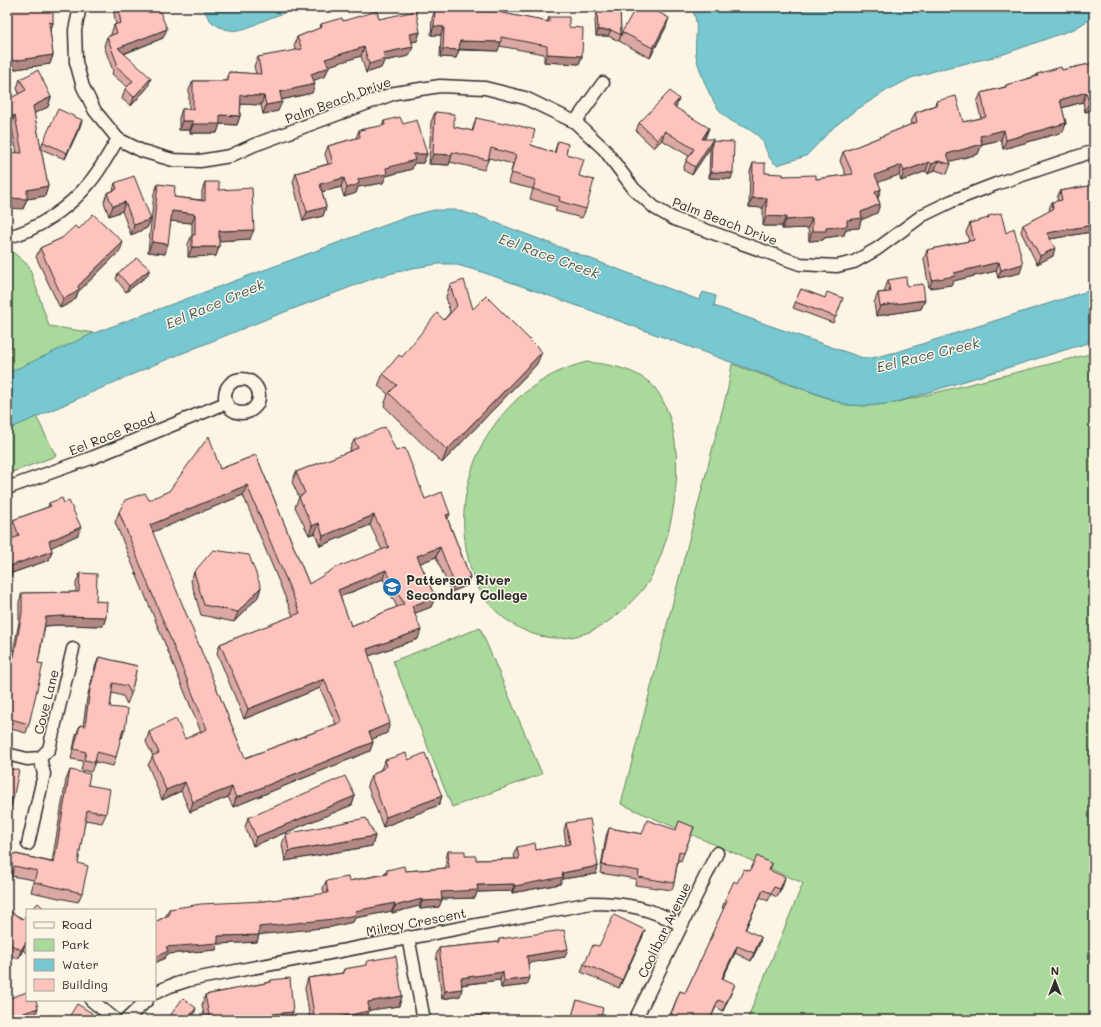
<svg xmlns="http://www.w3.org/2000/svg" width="1101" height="1027" viewBox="0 0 1101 1027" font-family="Mali,sans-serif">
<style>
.green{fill:#a9da9b;stroke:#6a8263}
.water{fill:#77c8d0;stroke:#59898e}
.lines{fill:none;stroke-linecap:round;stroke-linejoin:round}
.street-casing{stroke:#2b2b2b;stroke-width:15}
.street{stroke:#fcf5e5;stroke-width:12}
.wall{fill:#dba8a3;stroke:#2b2b2b;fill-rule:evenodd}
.shaded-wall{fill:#b28884;stroke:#2b2b2b}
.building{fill:#ffc3bd;stroke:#2b2b2b;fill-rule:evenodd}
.labels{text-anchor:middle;stroke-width:3;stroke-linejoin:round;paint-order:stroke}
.street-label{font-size:13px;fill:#2b2b2b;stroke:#fcf5e5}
.poi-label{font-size:13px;font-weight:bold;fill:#2b2b2b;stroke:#fcf5e5;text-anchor:start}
.water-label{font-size:14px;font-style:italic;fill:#425a5d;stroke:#fcf5e5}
</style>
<rect width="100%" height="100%" fill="#fcf5e5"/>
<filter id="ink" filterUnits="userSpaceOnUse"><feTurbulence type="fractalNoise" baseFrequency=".025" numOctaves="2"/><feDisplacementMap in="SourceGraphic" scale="8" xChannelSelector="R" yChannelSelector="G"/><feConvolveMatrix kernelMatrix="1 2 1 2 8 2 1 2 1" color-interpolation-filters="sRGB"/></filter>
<g filter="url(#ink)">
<g class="green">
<path d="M7 247 29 266 49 326 94 333 7 375Z"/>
<path d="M1094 353V1020H747L803 883 621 804 728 388 732 364 847 405 867 406 894 403Z"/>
<path d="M587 362C607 364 630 368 646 380 654 385 659 393 663 401 688 450 676 533 649 581 643 590 634 599 626 607 590 642 545 650 504 618 479 598 472 579 466 548 452 465 504 382 587 362Z"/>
<path d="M36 416 56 456 7 474V430Z"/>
<path d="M480 628 542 774 452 807 393 661Z"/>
</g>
<g class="water">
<path d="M204 7H302C291 11 280 14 270 18 247 27 236 38 213 23 209 20 204 12 204 7Z"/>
<path d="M691 7H1094V17L1074 29 1021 48 998 56 941 69 911 78 886 91 853 112 834 127 806 156 777 165C764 156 768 147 760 138 750 127 736 126 726 117 713 107 701 76 697 60 692 41 702 27 691 7Z"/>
<path d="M434 210H456L481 217 699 300 703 292 716 296 714 306 863 358H872L900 351 1094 289V341L894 403 867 406 847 405 592 311 479 271 453 264H438L413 268 377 277 269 318 156 364 7 430V375L12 371 94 333 410 216Z"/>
</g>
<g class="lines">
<g class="street-casing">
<g id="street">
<path d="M80 7 75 30 76 62 83 87 95 111 118 139 142 151 173 160 200 161 230 156 254 145 395 93 440 86 485 88 525 98 575 122 604 149 634 189 655 208 674 219 800 264 837 266 854 262 877 249 923 215 952 201 996 184 1094 151"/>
<path d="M575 122 603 83"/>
<path d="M7 237C37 231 71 206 90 182 101 169 109 153 118 139"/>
<circle cx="242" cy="396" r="17"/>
<path d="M7 488 94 457 226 403"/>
<path d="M7 754 27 759 40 758 49 749 73 649"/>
<path d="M28 844 44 774 40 758"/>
<path d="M408 937 424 1020"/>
<path d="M155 993 170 986 189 980 591 903C626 903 651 908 681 925"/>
<path d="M91 1000 116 1020"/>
<path d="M126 1020 147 1000"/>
<path d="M635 1020 717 853"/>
</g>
</g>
<use href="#street" class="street"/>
</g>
<g class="wall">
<path d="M7 7H47V9L53 23 50 31 53 55 50 64 9 70 7 56Z"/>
<path d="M113 7H158L163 38 124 54 148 87 131 106 122 99 125 89 127 87 112 74 113 71 104 46 107 37 111 35V34L114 25H116Z"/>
<path d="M602 7H620L621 35 619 41 608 36H596L595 20 597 13H601Z"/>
<path d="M435 10 502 13 547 22 549 17 569 27 582 56 579 64 544 62V54L499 46 498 51 459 50 456 58 440 57 441 35H431L432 18Z"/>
<path d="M379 19 420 32 417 41 412 42 409 56 384 61 381 68 366 73 361 56 328 66 329 67 325 76 314 80 312 93 281 100 278 111 263 114 261 105 241 104 240 116 237 125 220 124 217 133H190V130H179V118L182 109H189V90L193 81H225L229 72 256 74 254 66 258 57 296 51 294 46 297 37 320 28 321 24 343 21Z"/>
<path d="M666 27 650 58 619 41 622 32Z"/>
<path d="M1094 63V110L1085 112 1083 102 1062 108 1066 123 1063 132 1003 149 1001 140 982 144 978 154 950 161 951 164 947 174 935 170 928 174 926 171 901 181 899 175 878 182 881 189 878 198 880 204 877 213 861 220 859 228 846 229 844 235 824 238 823 240 809 241 808 228 782 229V226H763V208L749 207 750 172 753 163 765 173 783 176 816 179 846 175 840 161 843 152 912 124 911 122 915 113 935 105 936 101 963 122 981 118 977 102 981 93 1005 87 1006 85 1036 76 1037 74 1062 70Z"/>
<path d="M20 79 51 97 48 107 34 113 41 148 43 142 82 120 65 159 41 149 48 186 45 196 27 199 23 209 17 153 11 125 7 127V100L19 94 17 88Z"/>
<path d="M676 108 706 136 704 139 710 148 692 175 683 170 686 161 689 156 662 140 654 148 636 131 639 123Z"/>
<path d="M435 112 454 127 472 131 476 118 531 145 554 153 558 141 579 176 586 209 582 218 555 211 557 207 530 199 533 189 508 183 513 164 489 158 484 170 450 162 449 165 429 164 431 122Z"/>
<path d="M384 121 403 124 427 154 423 163H414L412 169 386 176 383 183 358 187 356 193 344 197 341 187 322 192 326 207 323 216 303 221 293 182 296 173 328 164 325 154 328 146 356 138 359 130 382 126Z"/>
<path d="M712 141 731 179 709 178 710 148Z"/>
<path d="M1094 181V237L1093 238 1091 232 1050 239 1053 256 1037 264 1021 232 1023 225 1050 211 1049 209 1052 202 1058 201 1057 198 1060 191 1093 185Z"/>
<path d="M205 182 219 190 250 239 219 241V247L216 256 188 257V244L192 235V223L171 221 165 254 148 252 154 193 158 184 174 197 202 200V191Z"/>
<path d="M115 183 151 219 147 228 131 235 122 211 109 216 104 202 107 193 113 191Z"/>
<path d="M988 216 1006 233 1020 273 998 278 996 271 953 281 951 285 929 288 924 259 927 250 969 241 966 232 970 223 987 219Z"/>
<path d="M79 229 120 251 78 292 76 298 72 302 60 308 36 257 40 248 62 238Z"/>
<path d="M118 273 147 276 126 292 116 279Z"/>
<path d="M888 280 925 300 921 309 876 316 874 303 878 293 885 292V290Z"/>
<path d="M450 285 473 309 537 364 442 463 384 406 388 394 378 386 383 374 402 357 444 320 450 312 446 297Z"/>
<path d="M801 289 825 298H843L833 323 793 308Z"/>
<path d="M354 440 396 451 425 499 448 520 470 577 466 586 451 592 436 557 420 563 435 597 431 607 415 613 418 639 369 656 387 733 372 739 373 742 370 751 233 807 228 797 190 812 181 791 162 800 148 765 153 756 146 742 149 732 185 739 201 732 115 522 119 512 149 500 220 469 256 455 309 584 382 550 370 525 320 546 315 533 309 535 295 507 299 497 292 482 296 472 351 451 350 449ZM243 495 293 616 220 644 217 653 244 719 320 688 336 724 245 758 152 532ZM383 579 397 607 351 626 340 597Z"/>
<path d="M49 503 78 535 51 547 52 551 49 560 12 573 9 581H7V541L13 538 10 529 13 520 48 507Z"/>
<path d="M194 572 261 587 258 597 234 622 201 615 191 581Z"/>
<path d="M80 573 96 601 106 617 103 626 60 625 45 626 38 663 29 724 26 733 7 728V656L12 657 19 622V602L22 593 76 592V583Z"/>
<path d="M99 657 137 666 131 694 127 704 123 696 112 693 110 707 122 738H120L116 757 113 766 95 762 91 772 81 770 83 761 71 759 76 735 80 725 83 726 87 698 95 667Z"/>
<path d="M385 760H408L442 796 439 805 383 827 367 785 371 776 381 769Z"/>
<path d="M7 768 13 799 10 809H7Z"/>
<path d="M70 770 88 785 106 814 102 823 85 820 78 863 82 893 78 902 31 892 34 880 11 876 7 887V852L52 862 66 780Z"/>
<path d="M355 796 352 805 253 846 245 827 248 818Z"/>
<path d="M566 823 598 866 596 874 562 879 560 884 512 893V891L477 892 475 898 442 899 439 907 420 909 419 906 392 913V911L355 918 353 922 331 927 259 934 257 942 218 944 216 950 167 954 165 958 155 963V922L166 916 169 909 264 901 324 894 323 888 326 881H349L385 874 387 870 405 871 446 868V859L448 851 476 860 515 859 514 854 517 847 536 850 566 845 564 830Z"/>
<path d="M694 827 681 861 678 860 674 883 672 890 635 885 636 879 600 873 606 836 609 828 642 834 676 830Z"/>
<path d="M286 834 375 836 372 846 285 861 282 844Z"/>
<path d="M772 864 770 870 783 885 777 897 771 894 768 901 760 897 745 930 761 937 759 945 751 961 735 953 723 978 732 991 723 1011 716 1007 710 1020H668L680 991 685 993 710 941H709L712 934 724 909 722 908 725 900 737 883 750 871Z"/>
<path d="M7 910 23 919 27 914V953L23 950 18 959 7 953Z"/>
<path d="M645 930 642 938 619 988 581 972 584 964 599 946Z"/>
<path d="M499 939 565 957 528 963 527 985 501 988 500 980 462 985 460 996 442 999 436 955 439 948 498 942Z"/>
<path d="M367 961 402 996 399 1006 369 1010 366 1020H310L305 988 308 978 342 973 344 969 365 966Z"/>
<path d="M271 980 293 1012 290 1020H205L202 1005 205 995 270 982Z"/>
<path d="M577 1000 600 1020H571Z"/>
</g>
<g class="shaded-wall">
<path d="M669 18 666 27 650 58 653 48Z"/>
<path d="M49 22 53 23 50 32Z"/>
<path d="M434 26 444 27 441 35H431Z"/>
<path d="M167 29 163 38 115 57 118 48Z"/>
<path d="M598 30H611L608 36H596Z"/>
<path d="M420 32 417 41 407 43 410 34Z"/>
<path d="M460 41 501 42 498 51 457 49Z"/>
<path d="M364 47 361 56 322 68 325 59Z"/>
<path d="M413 47 409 56 384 61 381 68 366 73 369 64 383 53Z"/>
<path d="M443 49 459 50 456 58 440 57Z"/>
<path d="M547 54 582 56 579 64 544 62Z"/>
<path d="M53 55 50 64 9 70 12 61Z"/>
<path d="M329 67 325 76 308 83 311 74Z"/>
<path d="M151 78 148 87 131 106 134 97Z"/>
<path d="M315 84 312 93 276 101 280 92Z"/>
<path d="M1086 92 1083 102 1057 109 1060 100Z"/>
<path d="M241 95 264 96 261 105 238 104Z"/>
<path d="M51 97 48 107 29 116 33 106Z"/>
<path d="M679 99 676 107 670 114 673 106Z"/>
<path d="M1094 101V110L1085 112 1089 103Z"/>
<path d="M282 102 278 111 263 114 266 105Z"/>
<path d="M15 115 11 125 7 127V121L8 118Z"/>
<path d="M220 115 240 116 237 125 220 124 217 133H190L193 124Z"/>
<path d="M82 120 80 127 65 159 67 153Z"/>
<path d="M182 121H193L190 130H179Z"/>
<path d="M1066 123 1063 132 1003 149 1006 140Z"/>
<path d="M709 128 706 136 699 147 702 139Z"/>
<path d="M1004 130 1001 140 976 145 980 136Z"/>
<path d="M665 131 662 140 654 148 657 140Z"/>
<path d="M713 139 710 148 692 175 695 167Z"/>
<path d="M982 144 978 154 944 163 947 154Z"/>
<path d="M413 154H427L423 163H414L412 169 386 176 383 183 358 187 356 193 344 197 347 188 358 179 386 168Z"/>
<path d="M433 154 452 155 449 165 429 164Z"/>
<path d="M938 161 935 170 928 174 932 164Z"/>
<path d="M929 162 926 171 901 181 904 171Z"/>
<path d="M902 165 899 175 871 185 875 175Z"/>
<path d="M711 172 733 173 731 179 709 178Z"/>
<path d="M344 178 341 187 317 193 320 184Z"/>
<path d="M48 186 45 196 27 199 23 209 7 208V198L27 190Z"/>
<path d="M881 189 877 199 875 192Z"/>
<path d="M752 198H767L763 208 749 207Z"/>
<path d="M125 202 122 211 109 216 113 206Z"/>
<path d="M880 204 877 213 861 220 859 228 846 229 844 235 824 238 823 240 809 241 812 231 826 228 847 220 861 212Z"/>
<path d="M326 207 323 216 303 221 307 212Z"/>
<path d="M172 211 195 214 192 223 168 221Z"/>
<path d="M766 216 786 217 782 226H763Z"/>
<path d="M812 218 808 228 782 229 786 220Z"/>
<path d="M151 219 147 228 131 235 134 225Z"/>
<path d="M1093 225 1091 232 1044 240 1047 233Z"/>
<path d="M254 230 250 239 216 241 219 231Z"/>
<path d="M123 242 120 251 78 292 76 298 72 302 60 308 63 299 78 286Z"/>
<path d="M152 242 168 244 165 254 148 252Z"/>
<path d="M192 247H219L216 256 188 257Z"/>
<path d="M1055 248 1053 256 1037 264 1040 256Z"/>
<path d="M999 262 996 271 953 281 951 285 929 288 932 280 954 273Z"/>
<path d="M1023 264 1020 273 998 278 1001 270Z"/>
<path d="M150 269 147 276 126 292 129 286Z"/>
<path d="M925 300 921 309 876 316 880 306Z"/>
<path d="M542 352 537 364 442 463 447 450Z"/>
<path d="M247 485 243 495 146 535 150 525Z"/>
<path d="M450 514 446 523V515Z"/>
<path d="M374 515 370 525 320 546 323 536Z"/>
<path d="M319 523 315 533 309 535 312 526Z"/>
<path d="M81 527 78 535 46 550 49 541Z"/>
<path d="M440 547 436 557 413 566 417 556Z"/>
<path d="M52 551 49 560 12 573 9 581H7V574L10 566Z"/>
<path d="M386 570 383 579 334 599 338 590Z"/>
<path d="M470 577 466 586 451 592 454 583Z"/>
<path d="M261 587 258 597 234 622 238 612Z"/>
<path d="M435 597 431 607 408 616 412 606Z"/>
<path d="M63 616 106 617 103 626 60 625 43 626 46 617Z"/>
<path d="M421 630 418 639 363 658 367 649Z"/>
<path d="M324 679 320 688 244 719 248 709Z"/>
<path d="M390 723 387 733 366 742 369 732Z"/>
<path d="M123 729H125L122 738H119Z"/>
<path d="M373 742 370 751 233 807 236 798Z"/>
<path d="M185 782 181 791 162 800 166 790Z"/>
<path d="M232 787 228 797 190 812 193 802Z"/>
<path d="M355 796 352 805 253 846 256 837Z"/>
<path d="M442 796 439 805 383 827 386 817Z"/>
<path d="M375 836 372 846 285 861 289 851Z"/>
<path d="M598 866 596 874 562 879 560 884 512 893 515 886 562 873Z"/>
<path d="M785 877 783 885 777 897 780 889Z"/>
<path d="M514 884 512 891 477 892 475 898 439 899 441 892 477 885Z"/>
<path d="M763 890 760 897 742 937 745 929Z"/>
<path d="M422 899 419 906 392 913 395 906Z"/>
<path d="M442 900 439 907 420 909 422 901Z"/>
<path d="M395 903 392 911 355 918 353 922 331 927 257 935 259 927Z"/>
<path d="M645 930 642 938 619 988 622 980Z"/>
<path d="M259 935 257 942 218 944 216 950 167 954 165 958 155 963V957L166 947 218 936Z"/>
<path d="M761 937 759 945 751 961 754 953Z"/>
<path d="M26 942 23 950 18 959 21 950Z"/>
<path d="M737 946 735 953 719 986 722 978Z"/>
<path d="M568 949 565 957 524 964 527 956Z"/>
<path d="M503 972 500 980 458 985 461 978Z"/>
<path d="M530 978 527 985 501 988 504 981Z"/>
<path d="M735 984 732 991 723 1011 726 1003Z"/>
<path d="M462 989 460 996 442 999 445 991Z"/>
<path d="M402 996 399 1006 364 1011 368 1002Z"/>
<path d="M38 1008 36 1015 21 1020H7V1019Z"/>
<path d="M196 1008 194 1015 190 1020H187Z"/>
<path d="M369 1011 366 1020H338L340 1017Z"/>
<path d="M293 1012 290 1020H270L272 1014Z"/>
</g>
<g class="building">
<path d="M8 7H47V9H53V23L49 22 53 55 12 61 8 31Z"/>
<path d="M118 7H158L167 29 118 48 151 78 134 97 125 89 133 81 115 65 117 63 107 37 117 33 114 25 121 23Z"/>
<path d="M603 7H620L621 35 611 30H598L597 13H603Z"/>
<path d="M636 7H649L669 18 653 48 622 32Z"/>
<path d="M435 10 502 12V13L549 22V17H569V27L583 28 582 56 547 54V46L501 37V42L460 41 459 50 443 49 444 27 434 26Z"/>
<path d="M377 11 379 19 416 11 420 32 410 34 413 47 383 53 385 59 369 64 364 47 325 59 329 67 311 74 315 84 280 92 282 102 266 105 264 96 241 95 240 116 220 115V124H193V121H182V109H193V81H228L229 72 261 74 258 57 302 49 297 37 322 27 321 24 342 18 343 21Z"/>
<path d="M1094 63V101L1089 103 1086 92 1060 100 1066 123 1006 140 1004 130 980 136 982 144 947 154 951 164 938 161 932 164 929 162 904 171 902 165 875 175 881 189 875 192 880 204 861 212 862 218 847 220V226L826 228V231H812V218L786 220V217L766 216 767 198H752L753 163H765V173L783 174V176L816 175V179L853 174 843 152 917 122 915 113 937 105 936 101 956 96 963 122 986 117 981 93 1006 87V85L1038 76 1037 74 1061 67 1062 70Z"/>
<path d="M38 70 51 97 33 106 48 186 27 190V199L7 198V152L22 153 15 115 8 118 7 116V100L26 90 20 79Z"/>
<path d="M670 91 679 99 673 106 709 128 702 139H713L695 167 686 161 694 149 665 131 657 140 639 123Z"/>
<path d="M58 109 82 120 67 153 43 142Z"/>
<path d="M435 112 454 114V127L473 131 476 118 504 124 505 122 535 130 531 145 555 153 558 141 568 144 566 154 584 159 579 176 594 180 586 209 559 201 560 197 533 189 536 180 511 173 516 155 491 148 488 160 452 152V155L433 154Z"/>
<path d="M400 117 403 124 417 120 427 154H413L415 160 386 168 387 174 358 179 359 184 347 188 344 178 320 184 326 207 307 212 296 173 333 163 328 146 360 137 359 130 385 125 384 121Z"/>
<path d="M712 141 734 142 733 173 711 172Z"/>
<path d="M134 176 151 219 134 225 125 202 113 206 107 193 117 189 115 183Z"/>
<path d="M205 182H219V190L252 188 254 230 219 231V247H192V235H195V214L172 211 168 244 152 242 158 184 175 186 174 197 205 201Z"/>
<path d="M1094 185V227L1093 225 1047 233 1055 248 1040 256 1023 225 1053 209 1052 202 1062 200 1060 191Z"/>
<path d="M1001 213 1006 233 1014 228 1023 264 1001 270 999 262 954 273 955 276 932 280 927 250 974 240 970 223 989 218 988 216Z"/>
<path d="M93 214 123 242 78 286 79 289 75 293 63 299 40 248 62 238 75 226 79 229Z"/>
<path d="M137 258 150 269 129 286 118 273Z"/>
<path d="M906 277 907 286 923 284 925 300 880 306 878 293 890 292 888 280Z"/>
<path d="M464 280 473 309 486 296 542 352 447 450 389 393 397 385 383 374 399 355 402 357 437 313 444 320 457 306 450 285Z"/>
<path d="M801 289 825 298 827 292 843 298 836 317 795 302Z"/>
<path d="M385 427 396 451 405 448 425 499 442 492 450 514 446 515 470 577 454 583 440 547 417 556 435 597 412 606 421 630 367 649 390 723 369 732 373 742 236 798 232 787 193 802 185 782 166 790 152 756 159 753 149 732 176 719 185 739 207 729 119 512 125 500 145 493 149 500 169 491 209 436 220 469 256 455 309 584 335 568 389 547 374 515 323 536 319 523 312 526 299 497 305 493 296 472 358 448 354 440ZM247 485 300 613 220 644 248 709 324 679 342 722 245 758 150 525ZM386 570 404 604 351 626 338 590Z"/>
<path d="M62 498 64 503 69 501 81 527 49 541 52 551 10 566 12 572 7 574V541L19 536 13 520 51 506 49 503Z"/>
<path d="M213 550 249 555 261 587 238 612 204 605 194 572Z"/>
<path d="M80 573 97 574 96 601 107 602 106 617 63 616 46 617 38 663 43 664 29 724 7 718V656L14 657 22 613V593L79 592Z"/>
<path d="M99 657 137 666 131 694 127 686 113 683 110 707 128 709 125 729H123L116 757 97 752 95 762 84 760 86 752 74 749 80 725 85 726 90 689Z"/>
<path d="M406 753 408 760 425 753 442 796 386 817 371 776 387 766 385 760Z"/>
<path d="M7 768 19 770 13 799 7 798Z"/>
<path d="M70 770 90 774 88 785 110 789 106 814 87 810 78 863 88 866 82 893 34 882 37 871 14 866 11 878 7 877V852L54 863Z"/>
<path d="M345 776 355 796 256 837 248 818Z"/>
<path d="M366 818 375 836 289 851 286 834Z"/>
<path d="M590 819 598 866 562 873 563 877 515 886 514 884 477 885 478 890 441 892 442 900 422 901V899L395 906V903L355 911 356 915 333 919 259 927V935L218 936V943L166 947 168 951 155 957V922L169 915V909L201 904 264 901 328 893 326 881 348 877 349 881 387 874V870L404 866 405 871 449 868 448 851H465V856H476V860L519 859 517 847 535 843 536 850 570 844 566 823Z"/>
<path d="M647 820 676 830 679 821 694 827 684 853 679 851 674 883 638 877 639 871 602 865 609 828 642 834Z"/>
<path d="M757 856 772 864 769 870 785 877 780 889 774 887 771 893 763 890 745 929 761 937 754 953 737 946 722 978 735 984 726 1003 718 1000 710 1020H674L676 1016 671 1014 680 991 685 993 713 934H712L727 901 725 900 734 881 737 883 744 869 750 871Z"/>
<path d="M38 903 46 910H31Z"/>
<path d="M83 908 89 910H82Z"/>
<path d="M7 910 23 919 27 914V942H26L21 950 7 943 10 936 7 934Z"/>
<path d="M614 915 645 930 622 980 584 964 593 945 599 946Z"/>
<path d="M564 930 568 949 527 956 530 978 504 981 503 972 461 978 462 989 445 991 439 948 499 942V939Z"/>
<path d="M396 956 402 996 368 1002 369 1011 340 1017V1020H315L308 978 344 973V969L367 965V961Z"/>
<path d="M290 978 293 1012 272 1014 273 1020H210L205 995 271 982V980Z"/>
<path d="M27 992V1000H36L38 1008 7 1019V999Z"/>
<path d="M183 998 196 1008 187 1020H167Z"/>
<path d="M577 1000 603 1008 600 1020H578L579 1017 572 1016Z"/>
<path d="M77 1004 92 1013 88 1020H62L65 1015 69 1017Z"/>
<path d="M489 1015V1020H474L473 1016Z"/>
</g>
</g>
<defs>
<g id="school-disc" transform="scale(1)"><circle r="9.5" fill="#1f6fb2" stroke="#fcf5e5"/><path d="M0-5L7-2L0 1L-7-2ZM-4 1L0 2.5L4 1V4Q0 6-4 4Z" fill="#fff"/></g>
</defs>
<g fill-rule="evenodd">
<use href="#school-disc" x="392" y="587"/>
</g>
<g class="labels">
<g class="street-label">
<text transform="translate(338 100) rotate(-20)" y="5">Palm Beach Drive</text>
<text transform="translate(725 221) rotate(21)" y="5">Palm Beach Drive</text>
<text transform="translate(112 434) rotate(-22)" y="5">Eel Race Road</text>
<text transform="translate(46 702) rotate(-76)" y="5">Cove Lane</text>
<text transform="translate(416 922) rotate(-11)" y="5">Milroy Crescent</text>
<text transform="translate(664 930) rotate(-64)" y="5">Coolibar Avenue</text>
</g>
<g class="poi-label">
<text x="406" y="585">Patterson River<tspan x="406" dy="15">Secondary College</tspan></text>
</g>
<g class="water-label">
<text transform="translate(549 256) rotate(20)" y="5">Eel Race Creek</text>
<text transform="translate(215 304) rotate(-23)" y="5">Eel Race Creek</text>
<text transform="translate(928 355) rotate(-14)" y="5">Eel Race Creek</text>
</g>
</g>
<rect width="1101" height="1027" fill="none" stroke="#fcf5e5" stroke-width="24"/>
<rect x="12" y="12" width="1077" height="1003" fill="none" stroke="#2b2b2b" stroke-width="1.5" filter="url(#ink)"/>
<rect x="26" y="909" width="130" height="92" fill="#fcf5e5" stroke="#a8a49b"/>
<rect x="34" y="922" width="20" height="6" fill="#fcf5e5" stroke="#a8a49b"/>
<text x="62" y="929" font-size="12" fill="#2b2b2b">Road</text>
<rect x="34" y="939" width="20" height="12" fill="#a9da9b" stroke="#a8a49b"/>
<text x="62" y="949" font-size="12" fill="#2b2b2b">Park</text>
<rect x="34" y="959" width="20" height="12" fill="#77c8d0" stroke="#a8a49b"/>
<text x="62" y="969" font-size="12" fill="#2b2b2b">Water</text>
<rect x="34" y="979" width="20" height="12" fill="#ffc3bd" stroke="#a8a49b"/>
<text x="62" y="989" font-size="12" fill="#2b2b2b">Building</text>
<g transform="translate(1055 981)" stroke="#fcf5e5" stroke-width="3" paint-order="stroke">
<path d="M0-3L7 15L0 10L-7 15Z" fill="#2b2b2b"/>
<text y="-6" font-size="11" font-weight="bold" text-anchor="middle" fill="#2b2b2b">N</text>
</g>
</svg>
